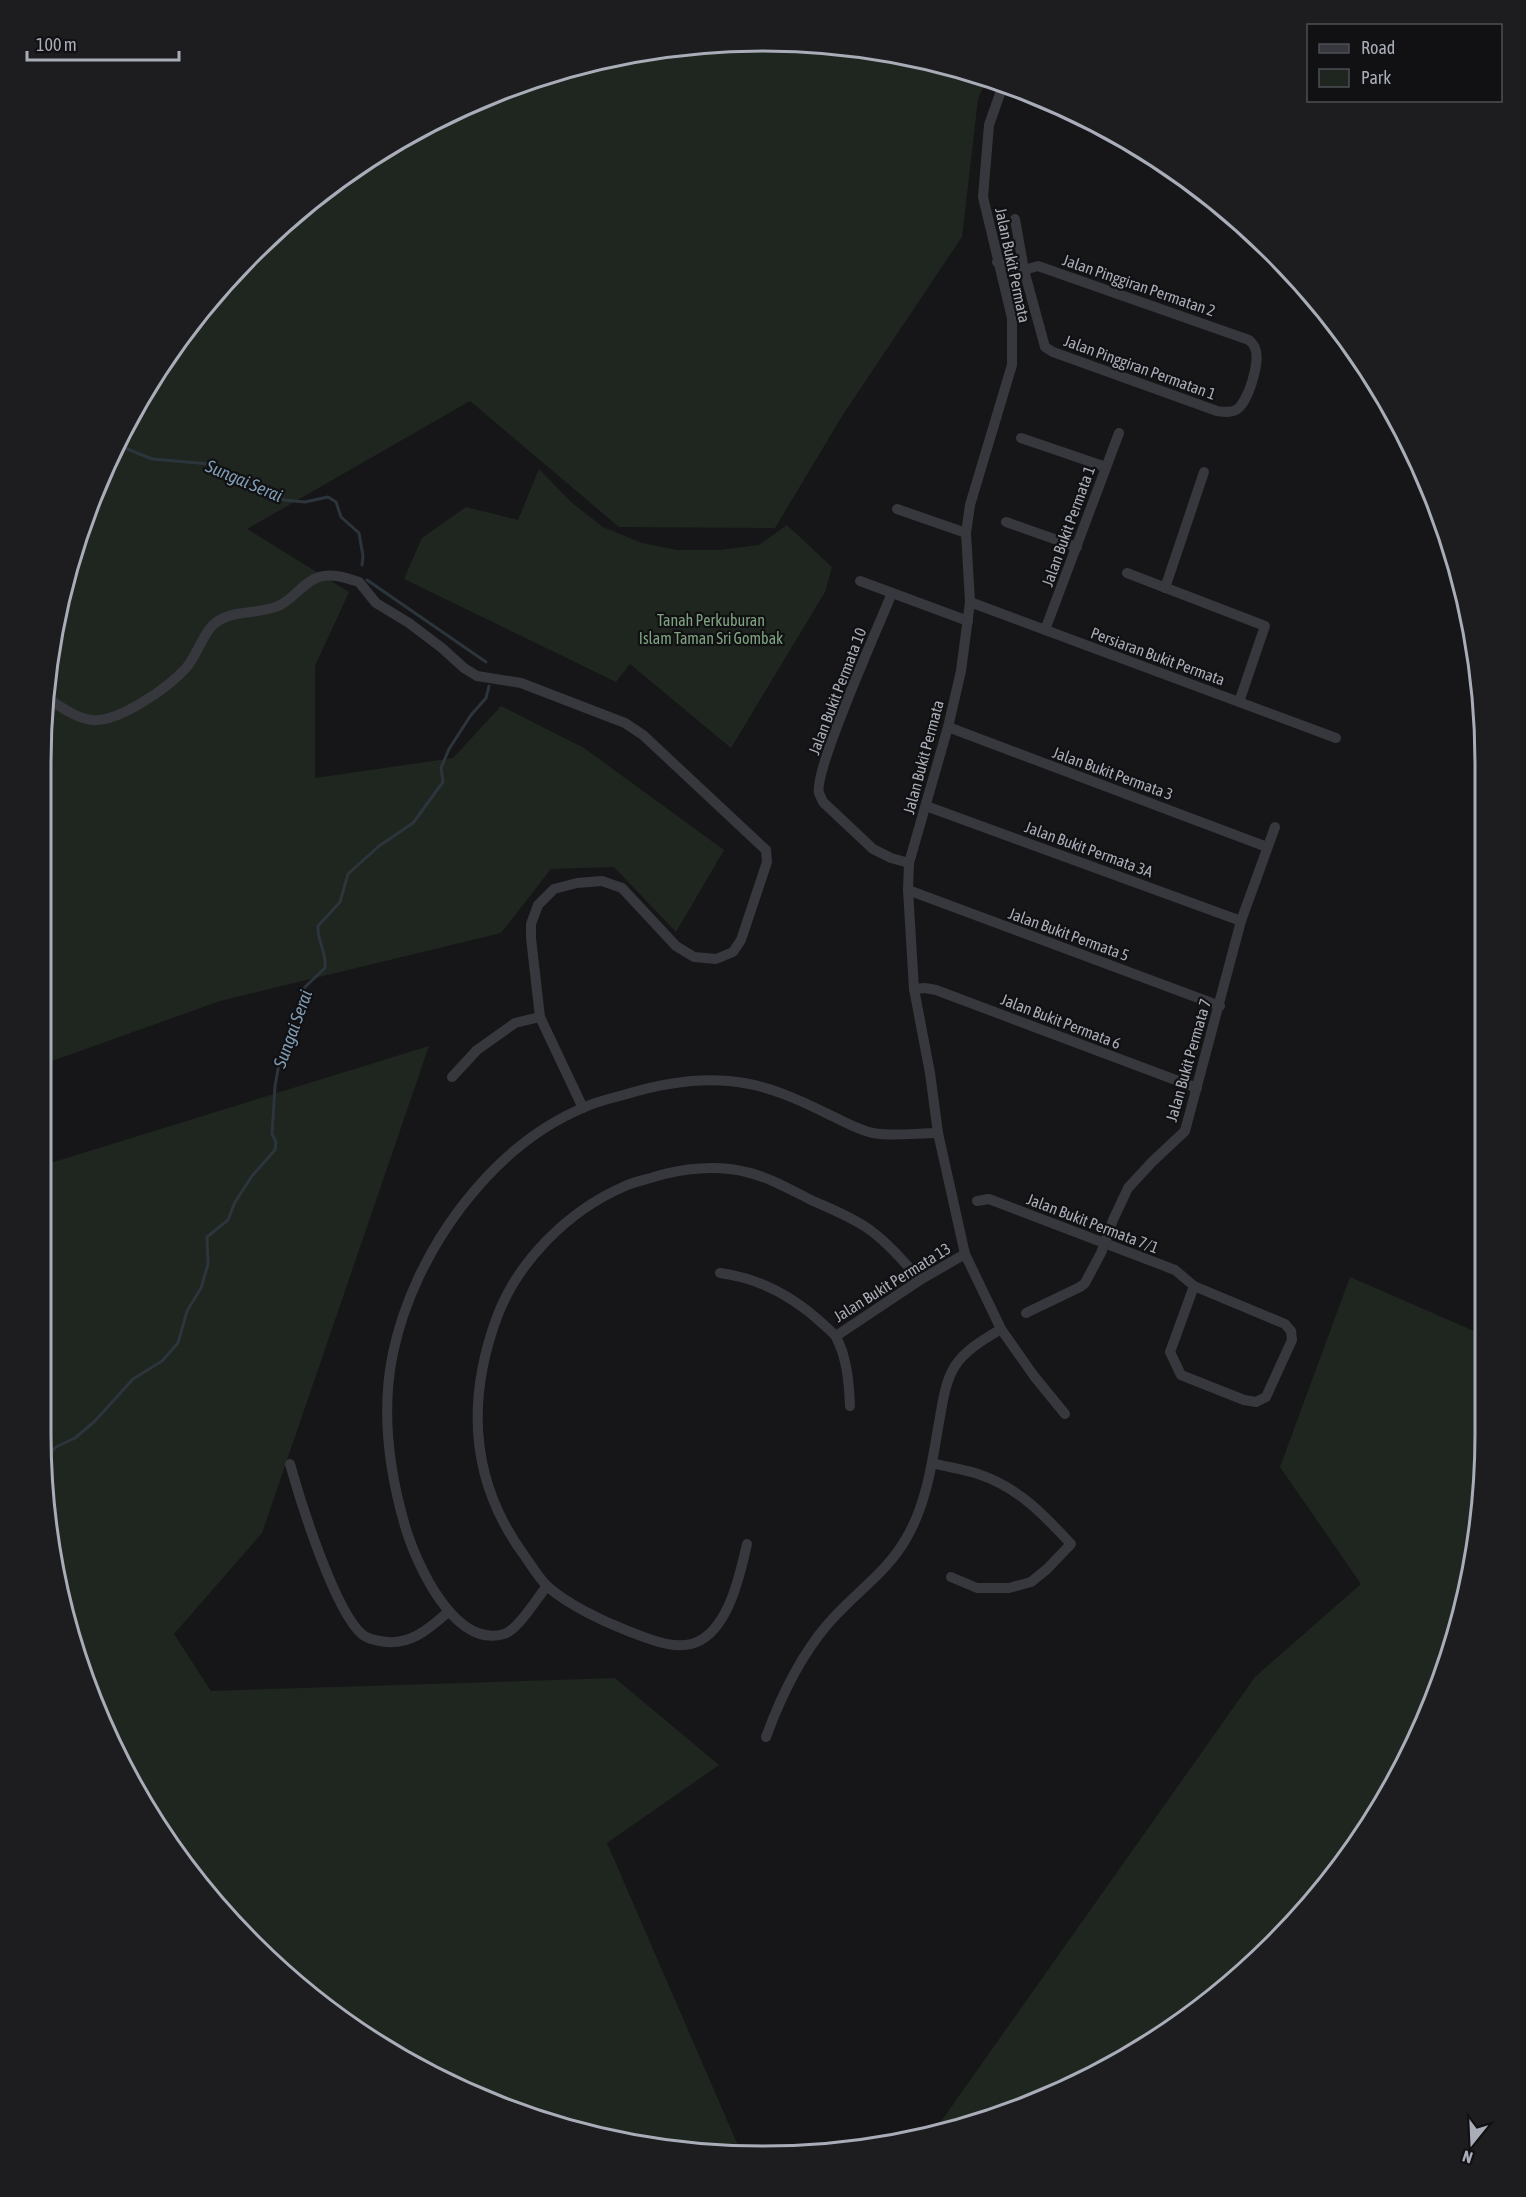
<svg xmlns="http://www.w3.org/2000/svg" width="1526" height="2197" viewBox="0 0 1526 2197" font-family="'Asap Condensed',sans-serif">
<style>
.green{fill:#1e261f}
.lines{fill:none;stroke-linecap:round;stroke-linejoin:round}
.stream{stroke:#2c353c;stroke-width:3}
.minor{stroke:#37383d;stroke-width:10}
.labels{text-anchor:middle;stroke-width:4.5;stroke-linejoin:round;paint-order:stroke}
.street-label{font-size:16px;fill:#a8adb8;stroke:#111113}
.park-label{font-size:16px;fill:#7fa381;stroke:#111113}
.water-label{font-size:18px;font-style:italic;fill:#7f9bb3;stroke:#111113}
.rim{fill:none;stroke:#a8adb8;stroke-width:3}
</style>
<rect width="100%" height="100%" fill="#161618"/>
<g class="green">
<path d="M810 42 950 65 987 79 978 99 962 237 844 413 775 528 619 527 470 401 247 529 349 592 315 666V778L453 758 501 706 584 748 724 850 676 932 614 867 551 869 501 933 220 1001 41 1065V763L54 622 95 487 137 402 190 323 286 220 401 137 530 79 668 47Z"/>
<path d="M539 469 571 502 603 527 642 543 677 550H719L759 545 787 525 832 567 825 592 731 748 630 664 616 682 404 579 422 538 466 507 518 520Z"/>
<path d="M429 1046 262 1533 174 1634 211 1691 615 1678 719 1765 607 1843 740 2150H669L486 2101 362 2035 287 1977 162 1835 115 1753 65 1621 41 1434V1166Z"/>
<path d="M1350 1277 1483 1335 1484 1481 1461 1621 1411 1753 1336 1874 1240 1977 1082 2082 950 2132 911 2140 942 2120 1255 1677 1361 1584 1280 1467Z"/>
</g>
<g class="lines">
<g class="stream">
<path d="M117 443 120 446 152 459 210 464 284 500 305 502 328 497 336 502 341 517 359 533 363 556 362 565"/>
<path d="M367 580 486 662"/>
<path d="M44 1461 56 1447 75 1438 95 1421 133 1379 162 1361 178 1343 187 1311 201 1288 208 1264 207 1237 228 1220 235 1202 252 1176 275 1150 276 1142 272 1134 275 1086 280 1058 305 987 325 968C327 952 317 942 318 926L340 902 348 874 379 846 413 823 443 782 441 768 449 749 471 715 486 698 489 686"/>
</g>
<g class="minor">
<path d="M1003 85 989 125 983 197 1012 318V365L970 505 966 533 970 602 961 671 948 727 909 863 908 890 914 989 930 1073 938 1133 965 1254 1001 1329 1034 1376 1065 1414"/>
<path d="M997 262 1024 270 1038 266 1249 340C1251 342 1254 345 1255 348 1261 361 1248 403 1236 410 1230 413 1224 412 1217 411L1053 352 1045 347 1024 270 1015 219"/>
<path d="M1021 438 1106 467"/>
<path d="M897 509 966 533"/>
<path d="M1006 522 1077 547"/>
<path d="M1127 573 1265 626 1239 702"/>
<path d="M860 581 968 621"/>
<path d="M1165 588 1204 472"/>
<path d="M892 593C880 623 813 771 819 793 820 796 822 799 823 802L873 849 891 858 909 863"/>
<path d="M970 602 1336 738"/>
<path d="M1045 630 1119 433"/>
<path d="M47 698C60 706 75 718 92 720 118 723 169 687 186 668 196 657 203 634 213 625 229 609 258 615 278 606 293 600 303 582 319 577 332 573 347 578 359 582L376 603 409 623 442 648 464 668 477 676 521 683 625 723 643 735 766 850 767 862 741 940 733 952 716 959 694 957 676 946 622 888 602 881 577 883 554 889 538 905 531 924V938L540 1017 583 1108"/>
<path d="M948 727 1267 847"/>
<path d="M926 806 1241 921"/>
<path d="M908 890 1220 1006"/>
<path d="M914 989 925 988 936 990 1197 1088"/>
<path d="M452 1077 477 1050 515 1023 540 1017"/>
<path d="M977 1201 989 1199 1175 1270 1194 1286 1285 1324 1291 1331 1292 1340 1266 1397 1256 1402 1244 1400 1181 1375 1170 1352 1194 1286"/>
<path d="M720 1273C759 1278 794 1297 823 1324 827 1328 833 1332 836 1337 847 1357 849 1383 850 1406"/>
<path d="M1026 1313 1080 1287 1085 1283 1101 1253 1113 1220 1128 1188 1152 1162 1185 1131 1241 921 1275 827"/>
<path d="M836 1336 920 1280 965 1254"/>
<path d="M932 1463C947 1467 963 1469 978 1474 1018 1487 1044 1515 1071 1544L1047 1569 1031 1582 1009 1588H977L951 1577"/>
<path d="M290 1464C300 1500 335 1613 363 1635 367 1638 374 1640 380 1641 408 1647 428 1630 448 1612"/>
<path d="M747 1544C740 1574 730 1623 701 1640 679 1653 649 1639 628 1631 602 1621 567 1604 547 1586 538 1577 531 1565 524 1555 470 1481 466 1401 497 1317 518 1261 568 1211 623 1187 633 1182 644 1180 654 1177 683 1168 717 1165 746 1172 769 1177 791 1190 811 1200 831 1209 852 1217 870 1230 889 1244 904 1262 920 1280"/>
<path d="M547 1586C537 1598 518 1630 504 1634 454 1649 416 1563 405 1526 389 1471 381 1410 393 1353 414 1253 489 1147 585 1107 598 1101 613 1098 627 1094 660 1084 694 1078 729 1081 766 1084 800 1100 832 1116 845 1122 859 1130 873 1133 893 1137 917 1133 938 1133"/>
<path d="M766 1737C781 1696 799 1658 827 1625 853 1594 888 1572 907 1537 926 1504 932 1464 938 1428 942 1408 944 1383 955 1366 966 1349 985 1339 1001 1329"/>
</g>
</g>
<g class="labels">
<g class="street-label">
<text transform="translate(1013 265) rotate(78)" y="6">Jalan Bukit Permata</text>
<text transform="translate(1139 285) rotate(19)" y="6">Jalan Pinggiran Permatan 2</text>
<text transform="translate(1140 367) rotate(20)" y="6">Jalan Pinggiran Permatan 1</text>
<text transform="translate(1068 526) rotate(-70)" y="6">Jalan Bukit Permata 1</text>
<text transform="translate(1158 656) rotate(20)" y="6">Persiaran Bukit Permata</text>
<text transform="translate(837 691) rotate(-69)" y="6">Jalan Bukit Permata 10</text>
<text transform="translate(923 757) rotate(-75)" y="6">Jalan Bukit Permata</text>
<text transform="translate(1113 773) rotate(20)" y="6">Jalan Bukit Permata 3</text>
<text transform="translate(1089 849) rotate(20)" y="6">Jalan Bukit Permata 3A</text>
<text transform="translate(1069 934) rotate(20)" y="6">Jalan Bukit Permata 5</text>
<text transform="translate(1061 1021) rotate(21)" y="6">Jalan Bukit Permata 6</text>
<text transform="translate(1188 1060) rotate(-74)" y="6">Jalan Bukit Permata 7</text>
<text transform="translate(1093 1223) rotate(21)" y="6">Jalan Bukit Permata 7/1</text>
<text transform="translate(892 1282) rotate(-32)" y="6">Jalan Bukit Permata 13</text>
</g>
<g class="park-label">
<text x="711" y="626">Tanah Perkuburan<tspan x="711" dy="18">Islam Taman Sri Gombak</tspan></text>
</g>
<g class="water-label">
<text transform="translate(244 481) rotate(23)" y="6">Sungai Serai</text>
<text transform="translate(293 1029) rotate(-70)" y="6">Sungai Serai</text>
</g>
</g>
<path d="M0 0H1526V2197H0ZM763 51H763A712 712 0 0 1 1475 763V1434A712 712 0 0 1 763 2146H763A712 712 0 0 1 51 1434V763A712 712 0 0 1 763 51Z" fill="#1d1d20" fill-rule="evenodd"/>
<path class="rim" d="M763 51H763A712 712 0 0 1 1475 763V1434A712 712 0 0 1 763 2146H763A712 712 0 0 1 51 1434V763A712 712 0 0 1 763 51Z"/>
<rect x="1307" y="24" width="195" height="78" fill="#111113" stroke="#4d4f55" stroke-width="1.5"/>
<rect x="1319" y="44" width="30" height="9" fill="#37383d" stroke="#4d4f55" stroke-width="1.5"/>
<text x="1361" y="54" font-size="18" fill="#a8adb8">Road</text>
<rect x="1319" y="69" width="30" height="18" fill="#1e261f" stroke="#4d4f55" stroke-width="1.5"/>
<text x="1361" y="84" font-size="18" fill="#a8adb8">Park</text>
<g transform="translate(1472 2143) rotate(198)" stroke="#111113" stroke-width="4.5" paint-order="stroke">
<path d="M0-4.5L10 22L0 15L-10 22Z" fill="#a8adb8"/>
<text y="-9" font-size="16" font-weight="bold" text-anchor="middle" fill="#a8adb8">N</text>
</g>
<path d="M27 51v9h152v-9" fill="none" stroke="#a8adb8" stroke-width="3"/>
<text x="36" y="51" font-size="18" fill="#a8adb8" stroke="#111113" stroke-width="4.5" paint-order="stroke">100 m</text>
</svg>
